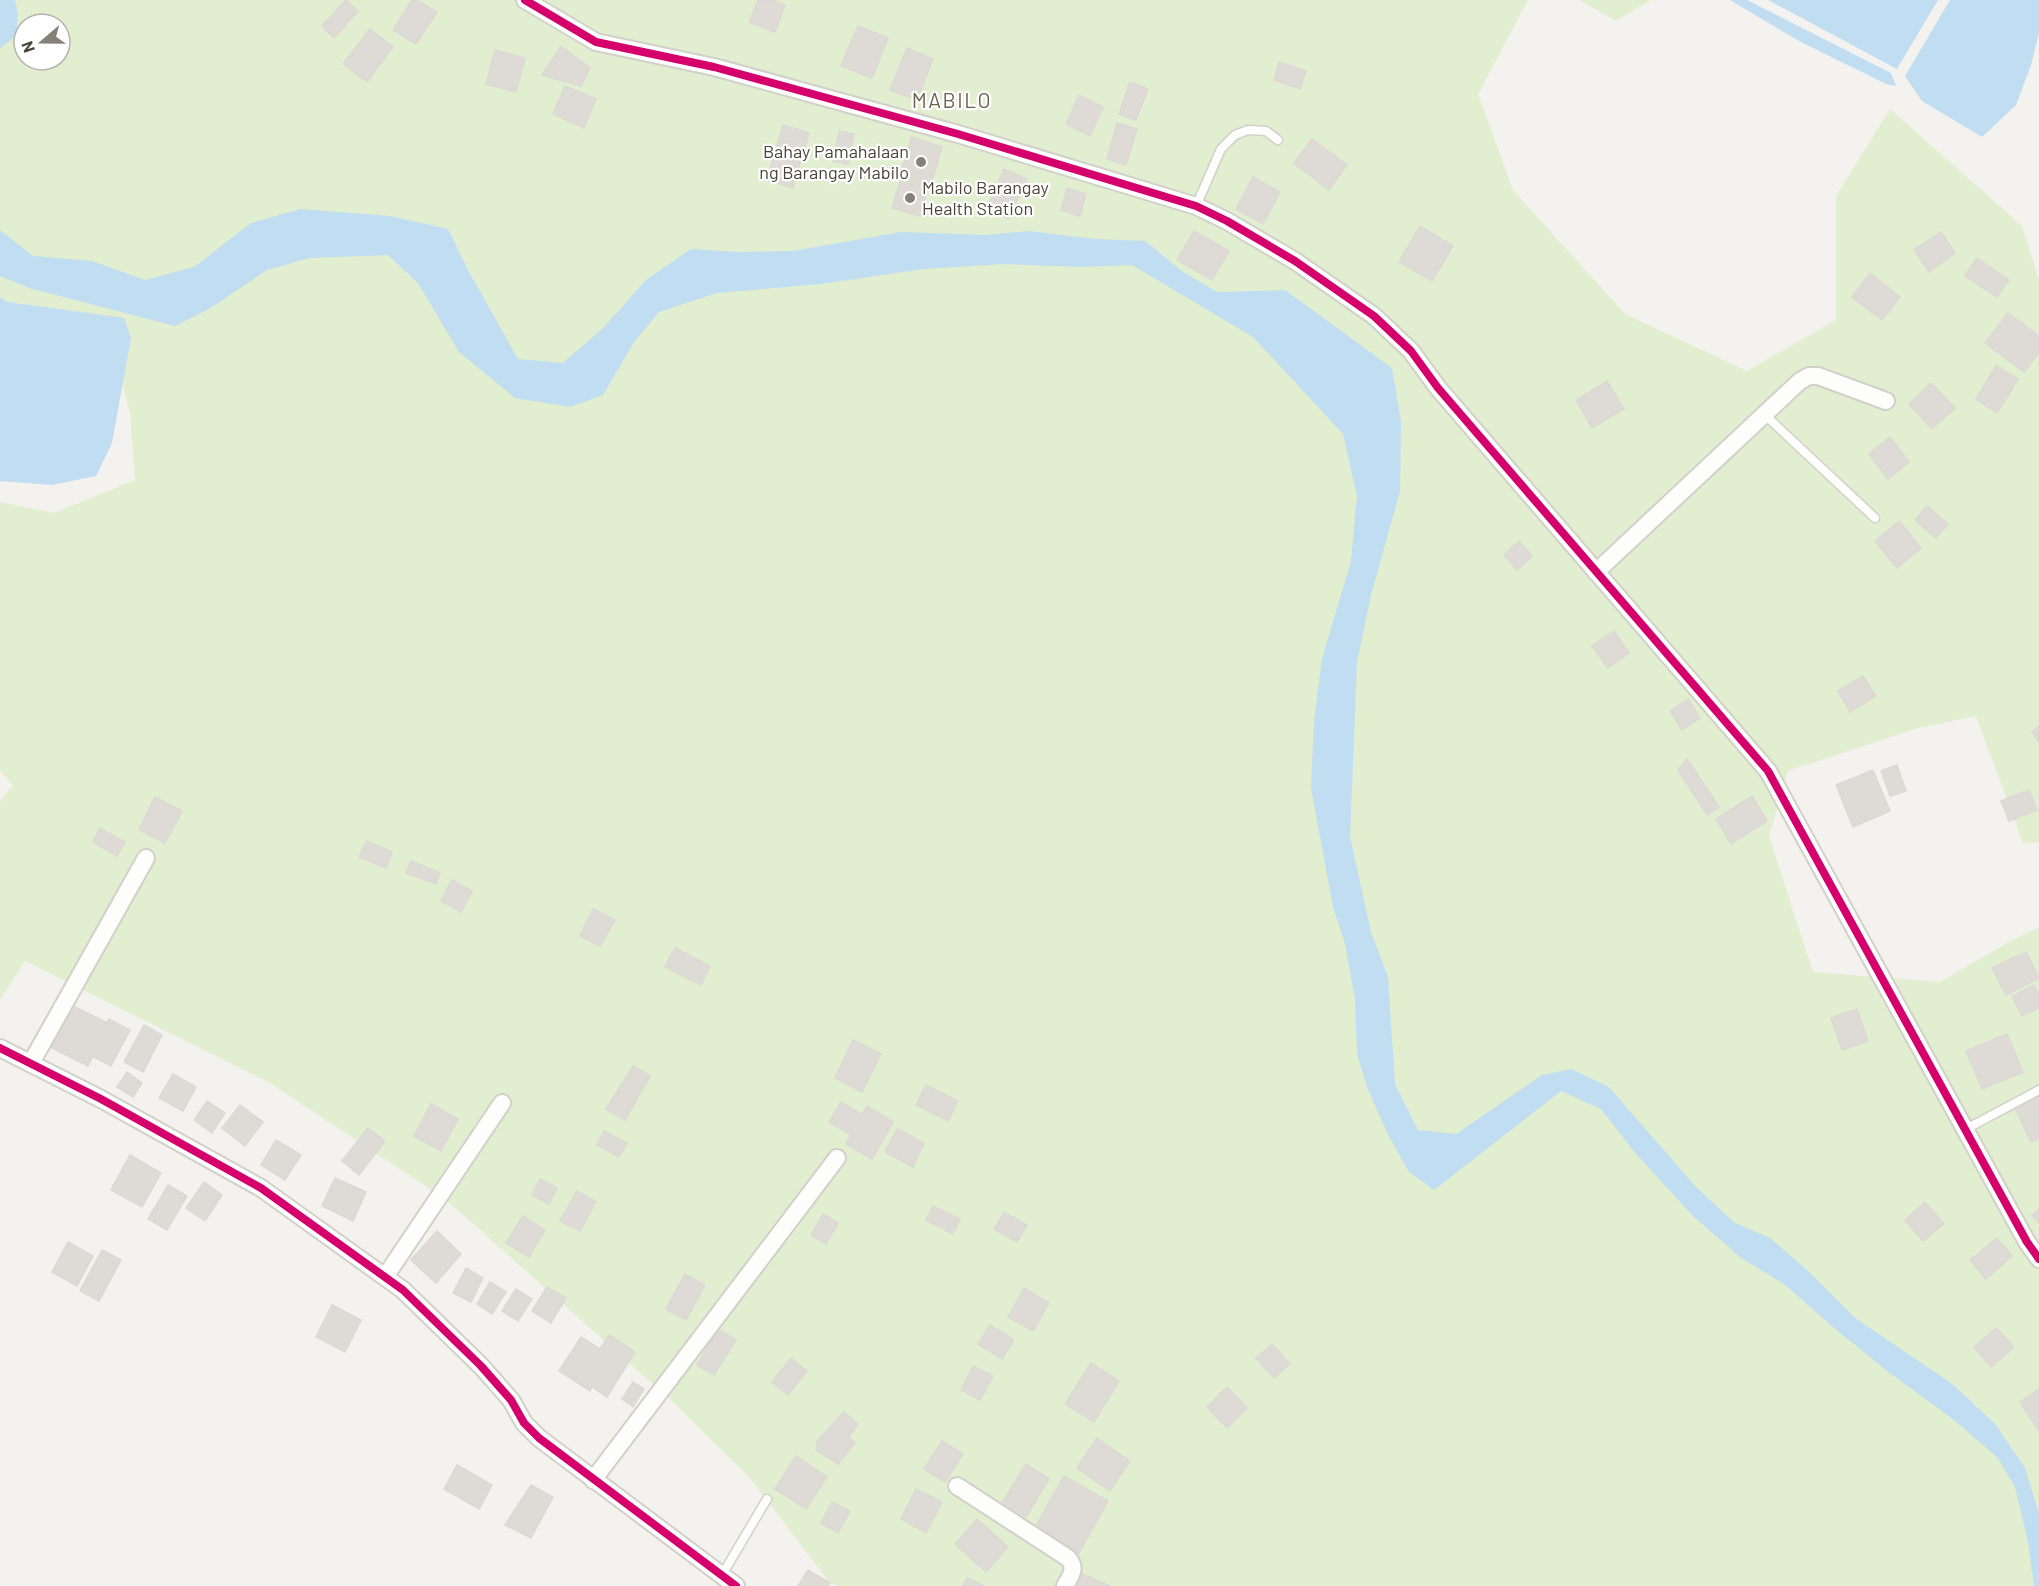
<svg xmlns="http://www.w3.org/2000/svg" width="2039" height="1586" viewBox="0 0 2039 1586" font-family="Barlow,sans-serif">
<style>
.green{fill:#e1eecf;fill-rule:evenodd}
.water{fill:#c0ddf1}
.building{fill:#dedbd6;stroke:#dcd9d4;stroke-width:1.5}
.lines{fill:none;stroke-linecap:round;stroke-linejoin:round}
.service-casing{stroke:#d2d0cb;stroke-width:11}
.minor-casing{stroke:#d2d0cb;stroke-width:20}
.service{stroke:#fdfdfc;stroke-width:8}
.minor{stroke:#fdfdfc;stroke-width:16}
.cycleway-casing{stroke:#fff;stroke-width:11}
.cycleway{stroke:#d6006c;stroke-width:8}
.poi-dot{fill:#868178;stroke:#fff;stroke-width:2}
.labels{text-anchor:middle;stroke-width:4.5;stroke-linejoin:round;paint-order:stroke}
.poi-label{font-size:18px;fill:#4b4439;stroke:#fff;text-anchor:end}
.quarter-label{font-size:21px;letter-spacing:1.5px;fill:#6e6250;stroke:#fff}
</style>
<rect width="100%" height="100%" fill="#f4f2ee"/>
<g class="green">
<path d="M0 0H1528L1478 94 1513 190 1625 314 1747 371 1836 320V196L1890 109 2022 226 2039 280V842L2023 843 1976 716 1915 729 1788 771 1769 836 1813 972 1940 982 2007 943 2039 927V1586H838L830 1583 749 1477 671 1400 445 1199 270 1083 25 961 0 1000V801L13 785 0 771V502L54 513 135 480 130 413 104 316 8 302 0 297ZM24 24H60V60H24Z"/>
<path d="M1579 0H1651L1616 21Z"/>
</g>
<g class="water">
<path d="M0 0H15L18 15 16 36 0 48Z"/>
<path d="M1730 0H1747L1891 73 1896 86 1886 84 1799 41Z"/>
<path d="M1768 0H1938L1897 69Z"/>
<path d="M1950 0H2039V33L2031 65 2016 105 1982 137 1922 101 1905 76Z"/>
<path d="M300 209 390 216 448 229 469 272 518 359 563 363 603 328 646 280 691 249 736 252 793 251 901 232 985 235 1029 231 1095 239 1145 241 1183 272 1217 292 1285 290 1392 368 1401 422 1400 491 1371 595 1357 662 1350 837 1371 932 1388 977 1395 1084 1418 1130 1456 1134 1542 1075 1571 1069 1609 1087 1695 1186 1735 1223 1770 1238 1807 1270 1855 1318 1951 1383 1995 1424 2025 1468 2039 1514V1586H2034L2028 1542 2015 1487 1997 1457 1954 1420 1887 1371 1833 1327 1784 1284 1741 1258 1693 1216 1636 1154 1601 1109 1561 1091 1434 1190 1409 1172 1387 1133 1367 1087 1357 1054 1355 999 1345 944 1333 907 1311 788 1314 721 1322 659 1351 561 1357 496 1343 434 1253 337 1132 265 1082 267 1004 264 924 269 821 284 717 293 659 312 634 342 603 395 570 407 515 398 459 352 418 283 388 255 309 258 267 270 209 309 175 326 29 288 0 276V230L33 256 92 261 145 280 194 267 251 223Z"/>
<path d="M0 297 8 302 124 318 131 338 112 443 96 476 52 485 0 481Z"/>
</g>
<g class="building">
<path d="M346 0 358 11 334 38 322 26Z"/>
<path d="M412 0H417L437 12 416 44 393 30Z"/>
<path d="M758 0H773L785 5 775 32 749 22Z"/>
<path d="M858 26 888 38 872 78 841 66Z"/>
<path d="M370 29 393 47 367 82 343 64Z"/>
<path d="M561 46 590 68 581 86 542 75Z"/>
<path d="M907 48 933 59 917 100 890 90Z"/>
<path d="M495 50 525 58 516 92 486 84Z"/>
<path d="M1279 62 1306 71 1300 89 1274 80Z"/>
<path d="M1130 82 1148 89 1136 120 1119 114Z"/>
<path d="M565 86 596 99 584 128 553 114Z"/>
<path d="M1079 95 1103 107 1090 136 1066 124Z"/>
<path d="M1117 123 1137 129 1126 165 1107 159Z"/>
<path d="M783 125 809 133 793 188 767 180Z"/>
<path d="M839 131 854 134 848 164 833 161Z"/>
<path d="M912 137 942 147 930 188 899 178Z"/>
<path d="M1312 139 1347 165 1329 190 1294 163Z"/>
<path d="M1004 169 1027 179 1009 219 986 209Z"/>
<path d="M1253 177 1280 192 1263 224 1236 209Z"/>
<path d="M900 181 928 189 920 216 892 208Z"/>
<path d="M1067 188 1086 194 1080 216 1061 210Z"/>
<path d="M1420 226 1453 246 1432 281 1399 262Z"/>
<path d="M1194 231 1229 251 1212 280 1177 260Z"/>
<path d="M1941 232 1955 253 1929 272 1914 250Z"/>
<path d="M1977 258 2009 280 1997 297 1965 276Z"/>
<path d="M1870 273 1900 297 1882 320 1852 297Z"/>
<path d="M2008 313 2039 336V352L2024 372 1985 343Z"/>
<path d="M1996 366 2018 379 1997 413 1976 399Z"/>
<path d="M1607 381 1624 409 1592 428 1576 400Z"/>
<path d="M1931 383 1955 408 1932 429 1909 404Z"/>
<path d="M1890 437 1909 462 1888 479 1869 454Z"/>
<path d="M1927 506 1948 524 1936 538 1915 520Z"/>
<path d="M1899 521 1921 548 1897 568 1875 541Z"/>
<path d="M1519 541 1532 556 1517 570 1504 555Z"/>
<path d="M1614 631 1629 653 1608 668 1592 646Z"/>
<path d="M1863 676 1876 696 1850 712 1838 691Z"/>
<path d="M1688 699 1700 718 1682 730 1670 711Z"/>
<path d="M2039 726V742L2032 732Z"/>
<path d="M1687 759 1719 807 1707 815 1678 770Z"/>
<path d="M1897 765 1906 791 1890 796 1881 771Z"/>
<path d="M1873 770 1890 811 1853 827 1836 785Z"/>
<path d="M2029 790 2037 810 2009 821 2001 801Z"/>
<path d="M1752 796 1767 821 1731 844 1716 819Z"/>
<path d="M155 797 182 811 165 843 139 830Z"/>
<path d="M100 828 125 842 117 856 93 842Z"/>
<path d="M366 841 392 852 386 868 359 857Z"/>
<path d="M411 861 440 873 436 884 406 873Z"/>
<path d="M452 880 472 891 461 912 441 901Z"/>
<path d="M593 909 615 920 600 946 580 936Z"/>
<path d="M675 948 710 966 701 985 665 967Z"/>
<path d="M2026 952 2039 978 2006 995 1992 968Z"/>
<path d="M2034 985 2039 995V1008L2022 1016 2012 996Z"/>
<path d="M71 1005 110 1024 88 1066 50 1047Z"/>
<path d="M1857 1009 1868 1041 1842 1050 1831 1018Z"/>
<path d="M109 1019 130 1030 111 1066 90 1055Z"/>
<path d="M144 1025 162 1035 143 1072 124 1062Z"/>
<path d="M2007 1034 2023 1072 1982 1089 1966 1051Z"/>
<path d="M853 1040 881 1054 862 1092 835 1078Z"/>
<path d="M633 1066 650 1076 625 1120 606 1109Z"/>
<path d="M127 1072 142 1083 133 1097 117 1087Z"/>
<path d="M173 1074 196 1087 183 1111 159 1098Z"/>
<path d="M926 1085 958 1101 948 1121 916 1105Z"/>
<path d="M2039 1096V1138L2031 1142 2015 1108Z"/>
<path d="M207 1101 225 1113 212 1133 194 1120Z"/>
<path d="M841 1102 862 1115 867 1106 893 1122 872 1159 846 1144 851 1135 829 1122Z"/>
<path d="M431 1104 458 1119 441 1151 414 1136Z"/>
<path d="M240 1105 263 1122 245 1146 222 1128Z"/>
<path d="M368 1128 385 1141 359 1175 342 1161Z"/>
<path d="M897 1129 924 1143 913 1167 885 1152Z"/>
<path d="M604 1131 627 1143 619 1157 597 1145Z"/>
<path d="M276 1140 301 1155 285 1180 261 1165Z"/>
<path d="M130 1155 161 1173 142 1207 111 1190Z"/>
<path d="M335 1178 366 1192 353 1221 322 1206Z"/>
<path d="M540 1179 557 1188 549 1204 532 1195Z"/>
<path d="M204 1182 222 1195 205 1221 186 1208Z"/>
<path d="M168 1185 187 1196 167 1230 148 1219Z"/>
<path d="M577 1191 596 1202 580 1231 560 1221Z"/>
<path d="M1925 1202 1944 1224 1923 1241 1905 1220Z"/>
<path d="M933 1206 960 1219 953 1234 926 1220Z"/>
<path d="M2039 1209V1223L2032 1215Z"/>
<path d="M1004 1212 1027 1225 1017 1242 994 1229Z"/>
<path d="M823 1214 838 1223 826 1244 811 1235Z"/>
<path d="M523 1216 545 1230 529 1257 506 1243Z"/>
<path d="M437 1231 461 1254 436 1283 411 1260Z"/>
<path d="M1997 1238 2012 1256 1986 1279 1970 1260Z"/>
<path d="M68 1242 93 1256 77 1286 52 1272Z"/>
<path d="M102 1250 121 1260 99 1301 80 1291Z"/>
<path d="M466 1268 483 1278 471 1302 453 1293Z"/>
<path d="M685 1274 705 1285 686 1320 666 1309Z"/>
<path d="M490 1282 506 1292 492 1314 477 1304Z"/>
<path d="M547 1287 566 1298 551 1323 532 1311Z"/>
<path d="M1024 1288 1049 1303 1033 1331 1008 1317Z"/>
<path d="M516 1289 532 1299 518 1321 502 1311Z"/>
<path d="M332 1305 361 1320 345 1352 316 1337Z"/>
<path d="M990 1325 1014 1340 1002 1359 978 1344Z"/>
<path d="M1996 1328 2014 1347 1991 1367 1974 1347Z"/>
<path d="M718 1329 736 1340 714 1375 697 1365Z"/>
<path d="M609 1335 635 1352 607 1397 592 1387 590 1391 559 1371 581 1337 600 1349Z"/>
<path d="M1272 1344 1290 1364 1274 1378 1256 1358Z"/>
<path d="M791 1358 807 1371 788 1395 772 1382Z"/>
<path d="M1091 1363 1119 1381 1094 1422 1065 1404Z"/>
<path d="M973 1366 993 1376 980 1400 961 1390Z"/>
<path d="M633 1382 644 1389 633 1407 622 1399Z"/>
<path d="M1227 1387 1247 1408 1227 1428 1207 1407Z"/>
<path d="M2039 1389V1431L2020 1402Z"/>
<path d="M844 1412 858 1424 849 1437 855 1443 838 1464 816 1450 818 1440Z"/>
<path d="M1097 1438 1130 1461 1110 1491 1077 1468Z"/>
<path d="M942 1441 963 1454 945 1482 924 1469Z"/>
<path d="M796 1456 827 1477 806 1509 775 1489Z"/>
<path d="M1026 1464 1049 1479 1026 1517 1002 1503Z"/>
<path d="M457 1465 492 1485 479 1509 444 1489Z"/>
<path d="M1064 1476 1108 1501 1076 1558 1032 1533Z"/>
<path d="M531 1485 553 1497 531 1538 505 1525Z"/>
<path d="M916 1489 942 1502 926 1533 901 1519Z"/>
<path d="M832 1502 850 1511 838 1533 821 1523Z"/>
<path d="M977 1519 1008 1547 986 1572 955 1544Z"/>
<path d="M808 1570 830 1583 828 1586H798Z"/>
<path d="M1080 1573 1110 1586H1075Z"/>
<path d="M967 1578 984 1586H963Z"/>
</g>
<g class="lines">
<g class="service-casing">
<g id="service">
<path d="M1196 206 1221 149 1235 135 1248 130 1266 131 1278 140"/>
<path d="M1765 415 1875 518"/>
<path d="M1966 1129 2039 1090"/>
<path d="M722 1575 767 1499"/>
</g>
</g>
<g class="minor-casing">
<g id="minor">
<path d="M525 0 596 42 714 67 958 134 1196 206 1227 221 1295 261 1374 316 1411 351 1438 388 1768 771 2027 1242 2039 1259"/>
<path d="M1596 572 1800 381 1809 376H1818L1886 401"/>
<path d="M0 1048 101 1099 261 1188 403 1290 481 1366 511 1400 524 1423 539 1438 736 1586"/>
<path d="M31 1063 146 858"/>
<path d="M385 1277 502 1103"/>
<path d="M593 1480 837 1158"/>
<path d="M957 1486 1068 1558C1077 1568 1071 1575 1065 1586"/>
</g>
</g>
<use href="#service" class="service"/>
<use href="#minor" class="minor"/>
<g class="cycleway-casing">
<g id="cycleway">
<path d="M525 0 596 42 714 67 958 134 1196 206 1227 221 1295 261 1374 316 1411 351 1438 388 1768 771 2027 1242 2039 1259"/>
<path d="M0 1048 101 1099 261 1188 403 1290 481 1366 511 1400 524 1423 539 1438 736 1586"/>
</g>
</g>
<use href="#cycleway" class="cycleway"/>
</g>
<g class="poi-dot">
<circle cx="921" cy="162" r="6"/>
<circle cx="910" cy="198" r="6"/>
</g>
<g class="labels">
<g class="poi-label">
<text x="909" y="158">Bahay Pamahalaan<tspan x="909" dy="21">ng Barangay Mabilo</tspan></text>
<text x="922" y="194" text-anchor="start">Mabilo Barangay<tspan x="922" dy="21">Health Station</tspan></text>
</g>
<g class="quarter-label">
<text x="952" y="108">MABILO</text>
</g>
</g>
<g transform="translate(42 42) rotate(250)"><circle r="28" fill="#ffffff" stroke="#b7b4b0" stroke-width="1.5"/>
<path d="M0-4.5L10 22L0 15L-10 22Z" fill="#868178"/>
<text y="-9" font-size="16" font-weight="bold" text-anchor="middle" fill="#4b4439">N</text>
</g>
</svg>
